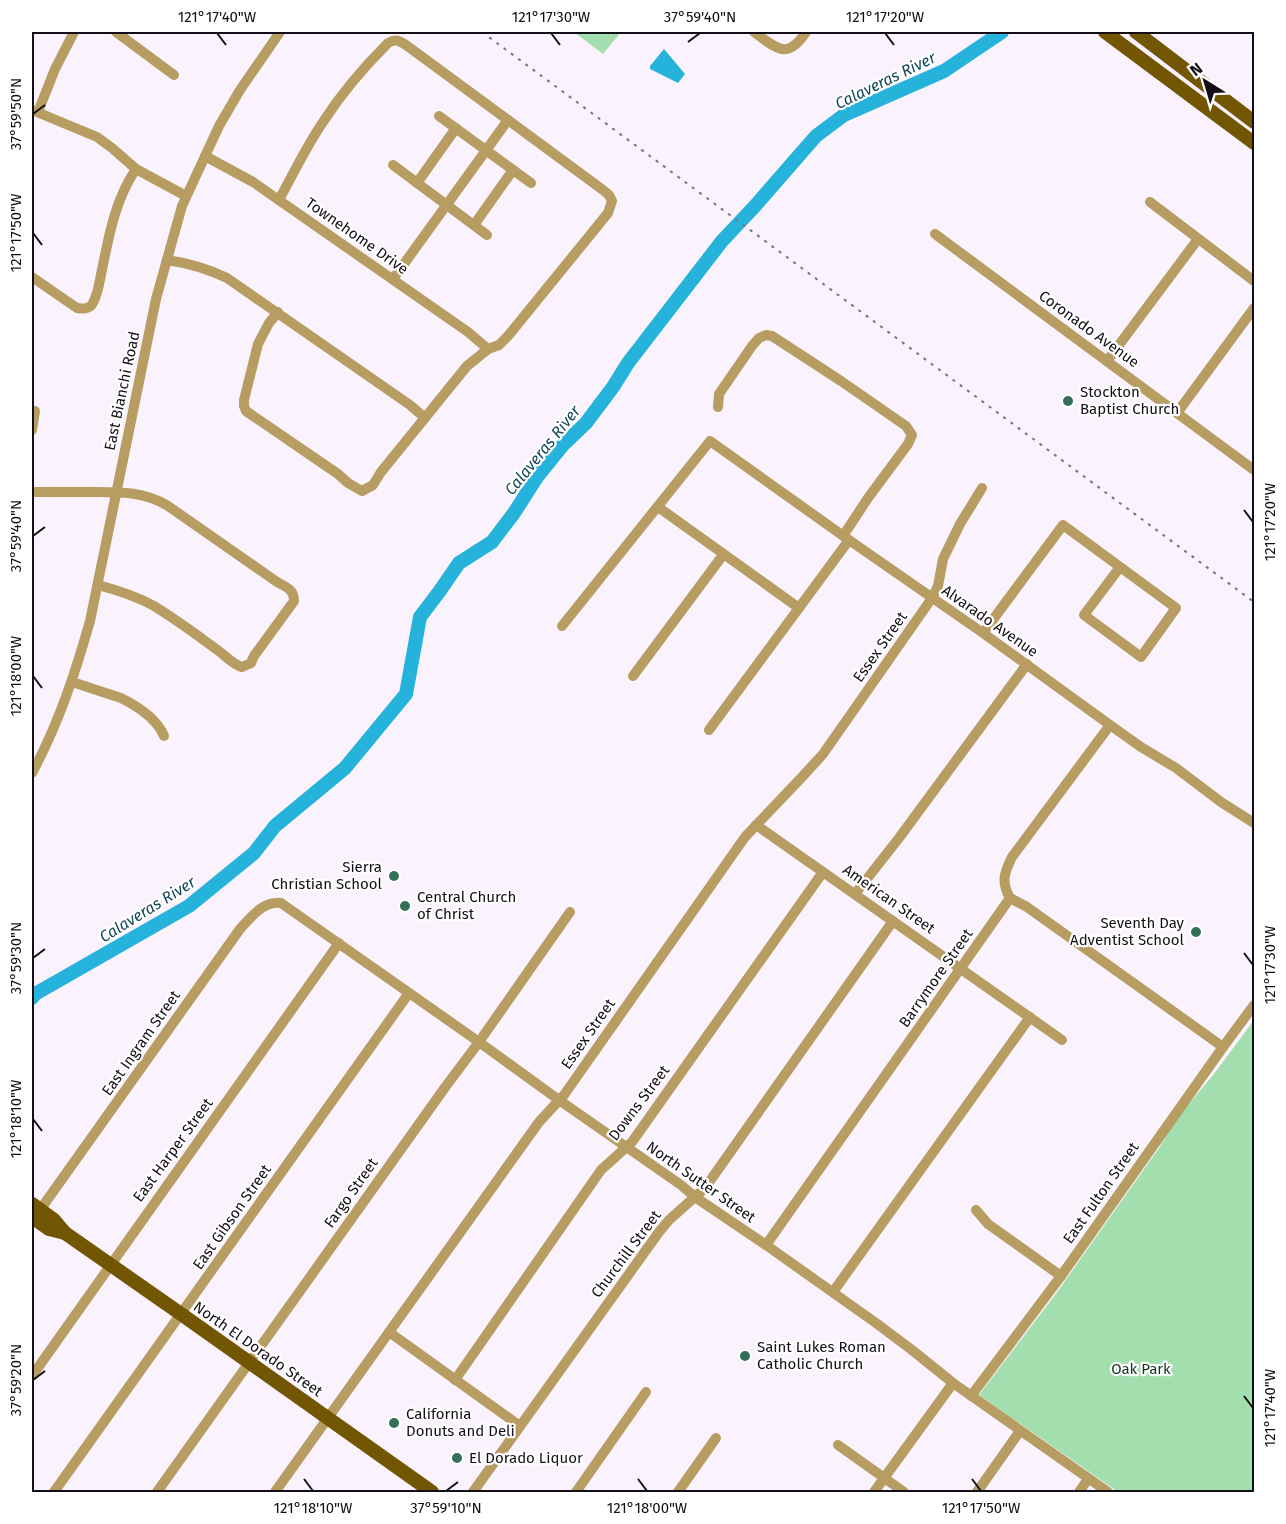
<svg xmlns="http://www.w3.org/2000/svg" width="1286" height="1524" viewBox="0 0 1286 1524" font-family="'Fira Sans',sans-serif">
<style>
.green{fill:#a2deae}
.water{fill:#25b2db}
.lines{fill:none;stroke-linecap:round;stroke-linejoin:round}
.river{stroke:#25b2db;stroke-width:14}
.minor{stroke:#b79d62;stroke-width:10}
.major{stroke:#735604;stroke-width:14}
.rail{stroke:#79727c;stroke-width:2;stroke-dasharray:3 6;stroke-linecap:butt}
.ticks{fill:none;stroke:#140e17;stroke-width:2}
.poi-dot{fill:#356f59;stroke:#fff;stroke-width:2}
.labels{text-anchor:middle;stroke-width:4.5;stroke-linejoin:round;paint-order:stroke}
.street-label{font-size:15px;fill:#140e17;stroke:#fff}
.poi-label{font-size:15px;fill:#140e17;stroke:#fff;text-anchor:start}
.park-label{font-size:15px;fill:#14381e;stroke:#fff}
.water-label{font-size:16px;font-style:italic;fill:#11485a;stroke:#fff}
.neatline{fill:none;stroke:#140e17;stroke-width:2}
.ticks-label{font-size:15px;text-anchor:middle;fill:#140e17}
</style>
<rect width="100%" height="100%" fill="#faf2fd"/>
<g class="green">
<path d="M574 32H621L603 54Z"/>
<path d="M1254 1020V1492H1118L979 1395 1055 1295 1159 1148 1176 1119 1214 1074Z"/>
</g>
<path class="water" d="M664 49 685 74 678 83 650 69V66Z"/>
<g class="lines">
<path class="river" d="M32 998 35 994 189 906 254 853 275 826 345 768 406 694 420 617 439 592 459 563 492 542 514 513 537 477 562 446 586 423 613 387 628 363 722 241 755 206 816 136 844 115 944 71 1002 32"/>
<g class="minor">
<path d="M116 32 174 75"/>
<path d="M754 32C776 48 787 61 806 32"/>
<path d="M32 110 97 137 112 148 136 169 186 196"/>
<path d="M38 112 55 69 74 32"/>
<path d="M439 116 531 183"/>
<path d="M205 156 253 182 468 332 488 349"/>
<path d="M393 165 487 235"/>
<path d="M417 183 456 128"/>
<path d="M1150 202 1254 281"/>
<path d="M474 225 513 170"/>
<path d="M935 234 1254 470"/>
<path d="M167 260C188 263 208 269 227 278L410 405 425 418"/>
<path d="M32 277 77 308C93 311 94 302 98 289 107 248 112 204 136 169"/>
<path d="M393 279 508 120"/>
<path d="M278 312 269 323 258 344 244 400V406L246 411 338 474 348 483 362 491 373 485 381 472 467 366 488 349 499 345 508 336 608 213 612 201 609 195 603 190 406 45C400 41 395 38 388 43 364 67 341 94 323 122 306 147 293 174 279 200"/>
<path d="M1107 361 1198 239"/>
<path d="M718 407 719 394 752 346 759 338 766 335 772 336 841 381 906 426 912 435 908 444 868 498 843 536"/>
<path d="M1177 413 1254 308"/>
<path d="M32 430 35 411"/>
<path d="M32 492C49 492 67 492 84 492 113 492 143 490 168 506L277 582C286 587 294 589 294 601L254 656 251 663 242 667C233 665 224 654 216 649 196 634 175 619 154 606 136 596 117 590 98 585"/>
<path d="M658 507 799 608"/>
<path d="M562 626 710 441 849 540 983 633 1110 725 1141 747 1176 768 1221 802 1254 823"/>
<path d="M983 633 1063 525 1176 608 1141 657 1084 615 1120 567"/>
<path d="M633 676 723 555"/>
<path d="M72 682 121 698C137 706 157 719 164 736"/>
<path d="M709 730 849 540"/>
<path d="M32 773C58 725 75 674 90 621L156 299 182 206 219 126 240 90 280 32"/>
<path d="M756 825 1062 1040"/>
<path d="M855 894 899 838 1027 664"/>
<path d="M1010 898 1027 907 1223 1047"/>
<path d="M1010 898C1001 882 1004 873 1012 857L1110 725"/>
<path d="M40 1210 240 929C251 917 263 901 281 903L479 1042 559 1100 681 1185 695 1197 766 1245 876 1323 912 1350 953 1383 1108 1492"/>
<path d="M976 1210 988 1224 1061 1276"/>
<path d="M766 1245 1010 898"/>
<path d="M833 1292 1030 1017"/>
<path d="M389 1332 520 1426"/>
<path d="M32 1376 339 943"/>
<path d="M455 1380 601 1170 632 1142 823 872"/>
<path d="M971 1396 1061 1276 1223 1047 1254 1005"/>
<path d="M838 1445 904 1492"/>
<path d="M54 1492 409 993"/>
<path d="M157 1492 446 1086 479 1042 570 912"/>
<path d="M275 1492 539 1122 564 1095 745 837 802 777 823 754 932 598 938 586 943 559 960 524 982 488"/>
<path d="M473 1492 659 1232 669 1220 705 1188 893 921"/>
<path d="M576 1492 646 1392"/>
<path d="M678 1492 716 1438"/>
<path d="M874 1492 953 1383"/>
<path d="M977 1492 1020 1431"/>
<path d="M1079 1492 1088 1479"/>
</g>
<g class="major">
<path d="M1105 32 1254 143"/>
<path d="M1136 32 1254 122"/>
<path d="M32 1204 54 1220 65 1233 181 1314 432 1492"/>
<path d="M32 1217 49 1229 65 1233"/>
</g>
<path class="rail" d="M482 32 1254 602"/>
</g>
<path class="ticks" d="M217 33 226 45M551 33 560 45M885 33 894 45M688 42 700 33M33 114 45 105M33 233 42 245M1244 510 1253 522M33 536 45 527M33 676 42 688M1244 953 1253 965M33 958 45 949M33 1119 42 1131M33 1380 45 1371M1244 1396 1253 1408M304 1479 313 1491M638 1479 647 1491M972 1479 981 1491M446 1491 458 1482"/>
<g class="poi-dot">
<circle cx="1068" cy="401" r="6"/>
<circle cx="394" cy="876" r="6"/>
<circle cx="405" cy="906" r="6"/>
<circle cx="1196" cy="932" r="6"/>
<circle cx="745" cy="1356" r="6"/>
<circle cx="394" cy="1423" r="6"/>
<circle cx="457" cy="1458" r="6"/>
</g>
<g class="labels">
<g class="street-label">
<text transform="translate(357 236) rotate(35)" y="5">Townehome Drive</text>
<text transform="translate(1089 329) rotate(36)" y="5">Coronado Avenue</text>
<text transform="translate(122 391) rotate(-78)" y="5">East Bianchi Road</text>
<text transform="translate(990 621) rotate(35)" y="5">Alvarado Avenue</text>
<text transform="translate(880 647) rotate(-55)" y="5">Essex Street</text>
<text transform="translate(889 899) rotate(35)" y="5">American Street</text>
<text transform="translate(936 978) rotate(-55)" y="5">Barrymore Street</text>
<text transform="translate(588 1034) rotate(-55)" y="5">Essex Street</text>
<text transform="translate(141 1043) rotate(-55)" y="5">East Ingram Street</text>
<text transform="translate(639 1103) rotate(-53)" y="5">Downs Street</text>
<text transform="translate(173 1150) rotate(-54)" y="5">East Harper Street</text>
<text transform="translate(701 1182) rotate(35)" y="5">North Sutter Street</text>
<text transform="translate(351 1193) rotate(-55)" y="5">Fargo Street</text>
<text transform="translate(1101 1193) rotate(-55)" y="5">East Fulton Street</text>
<text transform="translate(232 1217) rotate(-55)" y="5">East Gibson Street</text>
<text transform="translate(626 1254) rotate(-53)" y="5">Churchill Street</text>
<text transform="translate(258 1349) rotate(35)" y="5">North El Dorado Street</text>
</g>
<g class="poi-label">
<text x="1080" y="397">Stockton<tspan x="1080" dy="17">Baptist Church</tspan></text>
<text x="382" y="872" text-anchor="end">Sierra<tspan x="382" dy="17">Christian School</tspan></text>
<text x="417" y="902">Central Church<tspan x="417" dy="17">of Christ</tspan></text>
<text x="1184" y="928" text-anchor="end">Seventh Day<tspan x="1184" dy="17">Adventist School</tspan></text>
<text x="757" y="1352">Saint Lukes Roman<tspan x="757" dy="17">Catholic Church</tspan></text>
<text x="406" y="1419">California<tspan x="406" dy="17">Donuts and Deli</tspan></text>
<text x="469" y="1463">El Dorado Liquor</text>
</g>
<g class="park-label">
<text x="1141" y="1374">Oak Park</text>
</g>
<g class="water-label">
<text transform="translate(885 80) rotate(-26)" y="6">Calaveras River</text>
<text transform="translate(542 450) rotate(-51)" y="6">Calaveras River</text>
<text transform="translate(147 909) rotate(-32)" y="6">Calaveras River</text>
</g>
</g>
<rect width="1286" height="1524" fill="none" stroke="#ffffff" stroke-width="66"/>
<g transform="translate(1205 81) rotate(323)" stroke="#ffffff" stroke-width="4.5" paint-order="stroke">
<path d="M0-4.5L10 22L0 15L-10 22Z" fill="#140e17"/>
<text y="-9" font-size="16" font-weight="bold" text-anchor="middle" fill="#140e17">N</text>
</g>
<rect x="33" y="33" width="1220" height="1458" class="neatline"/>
<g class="ticks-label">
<text x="217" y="22">121°17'40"W</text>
<text x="551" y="22">121°17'30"W</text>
<text x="700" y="22">37°59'40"N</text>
<text x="885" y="22">121°17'20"W</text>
<text transform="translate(16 114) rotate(-90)" y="5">37°59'50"N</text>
<text transform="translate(16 233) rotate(-90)" y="5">121°17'50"W</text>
<text transform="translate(1270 522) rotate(-90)" y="5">121°17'20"W</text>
<text transform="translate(16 536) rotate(-90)" y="5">37°59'40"N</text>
<text transform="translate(16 676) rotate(-90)" y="5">121°18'00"W</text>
<text transform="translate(16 958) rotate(-90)" y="5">37°59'30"N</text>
<text transform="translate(1270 965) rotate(-90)" y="5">121°17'30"W</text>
<text transform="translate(16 1119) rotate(-90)" y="5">121°18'10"W</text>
<text transform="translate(16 1380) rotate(-90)" y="5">37°59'20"N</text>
<text transform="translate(1270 1408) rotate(-90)" y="5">121°17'40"W</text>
<text x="313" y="1513">121°18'10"W</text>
<text x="446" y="1513">37°59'10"N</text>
<text x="647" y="1513">121°18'00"W</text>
<text x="981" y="1513">121°17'50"W</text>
</g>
</svg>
